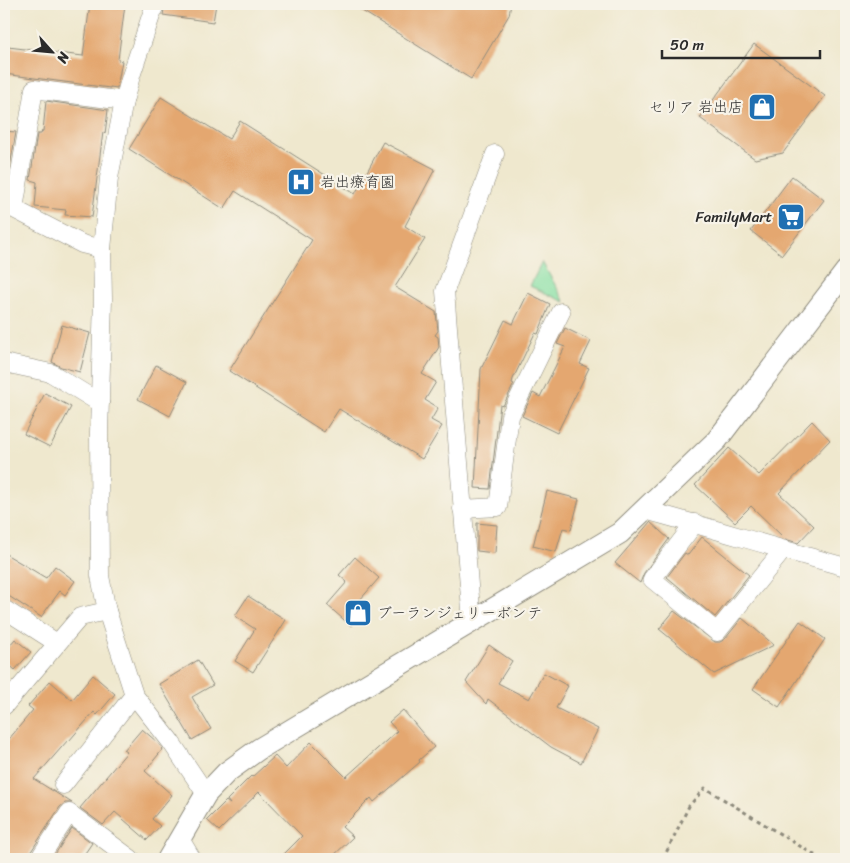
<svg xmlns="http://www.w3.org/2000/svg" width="850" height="863" viewBox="0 0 850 863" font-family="Sriracha,'Klee One',sans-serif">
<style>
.green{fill:#88e0a4;stroke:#5a8668}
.building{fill:#e4a76f}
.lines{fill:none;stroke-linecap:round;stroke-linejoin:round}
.minor-casing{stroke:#8d8a7c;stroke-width:19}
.tertiary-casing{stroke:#8d8a7c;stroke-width:23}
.path{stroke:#8d8a7c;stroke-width:3;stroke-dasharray:4 4;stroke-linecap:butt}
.minor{stroke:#fff;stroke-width:18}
.tertiary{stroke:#fff;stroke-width:21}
.labels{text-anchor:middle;stroke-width:4.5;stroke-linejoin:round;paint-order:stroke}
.poi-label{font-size:15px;fill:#2b2b2b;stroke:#f7f3e8;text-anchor:end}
</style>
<rect width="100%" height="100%" fill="#f7f3e8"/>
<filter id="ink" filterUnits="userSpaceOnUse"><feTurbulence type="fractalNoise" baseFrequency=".02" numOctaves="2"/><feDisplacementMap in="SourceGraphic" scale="10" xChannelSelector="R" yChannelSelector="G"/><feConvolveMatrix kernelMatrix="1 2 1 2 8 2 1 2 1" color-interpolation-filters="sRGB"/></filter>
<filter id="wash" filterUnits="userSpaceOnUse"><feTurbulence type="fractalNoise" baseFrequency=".0096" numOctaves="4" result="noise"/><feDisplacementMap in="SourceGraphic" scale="20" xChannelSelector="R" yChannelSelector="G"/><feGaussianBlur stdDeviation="1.12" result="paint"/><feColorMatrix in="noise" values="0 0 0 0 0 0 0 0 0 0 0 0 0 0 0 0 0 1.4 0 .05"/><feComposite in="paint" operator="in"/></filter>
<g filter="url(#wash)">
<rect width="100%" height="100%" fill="#efe8ce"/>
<path class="green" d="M542 262 565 302 530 286Z"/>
<g id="blocks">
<g class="building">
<path d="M90 4H125L118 60 122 61 117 88 110 87V88L4 74 8 47 83 56Z"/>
<path d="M165 4H216L213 22 163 15Z"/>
<path d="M351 4H511L509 15 471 79Z"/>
<path d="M754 44 825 96 783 153 755 159 700 118Z"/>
<path d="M161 97 229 139 240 121 355 194 383 142 435 169 405 226 425 239 395 287 436 312 438 331 435 335 438 337 439 347 422 374 436 382 425 400 438 408 431 420 442 426 422 459 339 409 324 432 229 371 312 240 235 191 224 209 129 149Z"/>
<path d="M46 101 108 110 105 134 103 132 92 217 65 215 66 210 35 207 37 182 30 180 37 134H41L42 131H43Z"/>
<path d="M4 131 16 132 8 178 4 177Z"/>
<path d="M792 176 824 200 782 255 751 231Z"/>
<path d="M528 293 550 304 538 334 535 333 513 379 512 383 514 384 503 406 500 405 490 489 475 488 481 369 505 320 513 324Z"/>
<path d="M62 325 90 333 80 372 61 367 52 362Z"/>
<path d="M565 328 591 341 580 364 589 368 557 433 522 416 533 393 540 397 565 347 557 344Z"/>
<path d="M156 365 187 382 170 416 138 399Z"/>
<path d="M45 393 71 407 50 447 24 434Z"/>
<path d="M812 421 830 440 779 493 814 526 798 543 785 539 751 506 735 522 695 485 729 448 759 475Z"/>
<path d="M547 491 579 499 571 530 563 528 556 552 533 546Z"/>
<path d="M650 522 669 539 644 573 640 583 615 563Z"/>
<path d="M477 523 497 525 495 553 477 551Z"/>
<path d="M702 537 749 575 715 617 667 577 685 553 688 555Z"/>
<path d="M4 553 46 578 55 566 75 581 65 595 60 591 41 617 4 593Z"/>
<path d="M355 557 379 578 359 601 366 608 351 626 327 605 347 582 339 575Z"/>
<path d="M248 596 286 620 253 672 235 661 255 629 235 616Z"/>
<path d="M674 611 715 642H720L725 639 742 618 774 645 714 674 659 629Z"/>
<path d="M800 621 825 639 779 707 753 689Z"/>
<path d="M15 639 31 652 15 670 4 660V652Z"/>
<path d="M489 645 512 661 498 683 529 699 544 673 568 686 556 708 598 729 581 763 551 747 488 699 486 704 466 682Z"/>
<path d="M198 660 213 685 192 697 211 729 192 740 159 684Z"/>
<path d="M93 675 115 694 97 715 94 712 69 741 68 740 34 779 72 803H65L60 807 30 853 28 859H4V745L33 710 28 706 50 681 72 700Z"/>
<path d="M403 710 434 747 419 760 420 762 374 802 371 798 342 827 353 837 330 859H279L302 836 259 792 219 831 207 820 226 801 230 804 227 800 251 776 252 777 275 756 286 768 311 742 346 777 397 731 389 722Z"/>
<path d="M142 729 157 742 163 749 145 771 172 795 152 819 160 826 147 840 115 812 103 825 80 808 127 752 124 750Z"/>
<path d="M72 828 92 843 81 859H52Z"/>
</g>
</g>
</g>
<g filter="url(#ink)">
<use href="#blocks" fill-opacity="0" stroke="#8d8a7c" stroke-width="1"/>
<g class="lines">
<g class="minor-casing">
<g id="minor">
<path d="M155 4 131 76 124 101 109 178 102 249 103 299 99 432 100 576 107 611 134 695 171 742 206 794"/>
<path d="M102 249 82 244 14 209 34 89 124 101"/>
<path d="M4 363 51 373 100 403"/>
<path d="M462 509 498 507 510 416 561 312"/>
<path d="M645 510C712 528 779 549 846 567"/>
<path d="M695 523 652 579 717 632 783 550"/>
<path d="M4 609 57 643"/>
<path d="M472 622 445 291 495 154"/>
<path d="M4 706 80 617 107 611"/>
<path d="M63 785 134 695"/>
<path d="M180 839 192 859"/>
<path d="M39 859 69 813 131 859"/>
</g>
</g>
<g class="tertiary-casing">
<path id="tertiary" d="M168 859 206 794 227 772 259 749 620 533 717 440 846 271"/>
</g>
<path class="path" d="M663 859 689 806 705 788 821 859"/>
<use href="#minor" class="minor"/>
<use href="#tertiary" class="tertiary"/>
</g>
</g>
<defs>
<g id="shop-square" transform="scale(1.4375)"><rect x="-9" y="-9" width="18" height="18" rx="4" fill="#1f6fb2" stroke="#f7f3e8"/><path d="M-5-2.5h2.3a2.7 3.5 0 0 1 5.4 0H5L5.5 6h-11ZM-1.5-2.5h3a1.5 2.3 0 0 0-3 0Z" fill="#fff"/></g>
<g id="hospital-square" transform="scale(1.4375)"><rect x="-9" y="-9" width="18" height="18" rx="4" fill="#1f6fb2" stroke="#f7f3e8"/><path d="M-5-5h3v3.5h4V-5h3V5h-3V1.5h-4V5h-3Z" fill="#fff"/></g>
<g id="supermarket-square" transform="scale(1.4375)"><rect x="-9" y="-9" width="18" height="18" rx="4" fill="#1f6fb2" stroke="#f7f3e8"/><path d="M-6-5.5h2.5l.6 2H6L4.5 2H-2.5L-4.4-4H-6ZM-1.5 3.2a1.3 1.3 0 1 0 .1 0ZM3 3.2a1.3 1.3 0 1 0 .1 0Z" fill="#fff"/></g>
</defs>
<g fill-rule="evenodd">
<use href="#shop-square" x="762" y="107"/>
<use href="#hospital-square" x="301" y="182"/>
<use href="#supermarket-square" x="791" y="217"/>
<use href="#shop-square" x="358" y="613"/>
</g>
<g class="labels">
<g class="poi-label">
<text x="743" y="112">セリア 岩出店</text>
<text x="320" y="187" text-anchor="start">岩出療育園</text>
<text x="772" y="222">FamilyMart</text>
<text x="377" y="618" text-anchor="start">ブーランジェリーボンテ</text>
</g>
</g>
<rect width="850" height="863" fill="none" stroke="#f7f3e8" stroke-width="20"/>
<g transform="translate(52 52) rotate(117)" stroke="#f7f3e8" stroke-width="4" paint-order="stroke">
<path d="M0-4L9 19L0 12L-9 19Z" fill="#2b2b2b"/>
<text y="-8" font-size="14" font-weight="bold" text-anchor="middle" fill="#2b2b2b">N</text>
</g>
<path d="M662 50v8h158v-8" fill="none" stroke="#2b2b2b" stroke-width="2.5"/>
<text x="670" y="50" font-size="15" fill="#2b2b2b" stroke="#f7f3e8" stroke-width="4" paint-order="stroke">50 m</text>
</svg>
